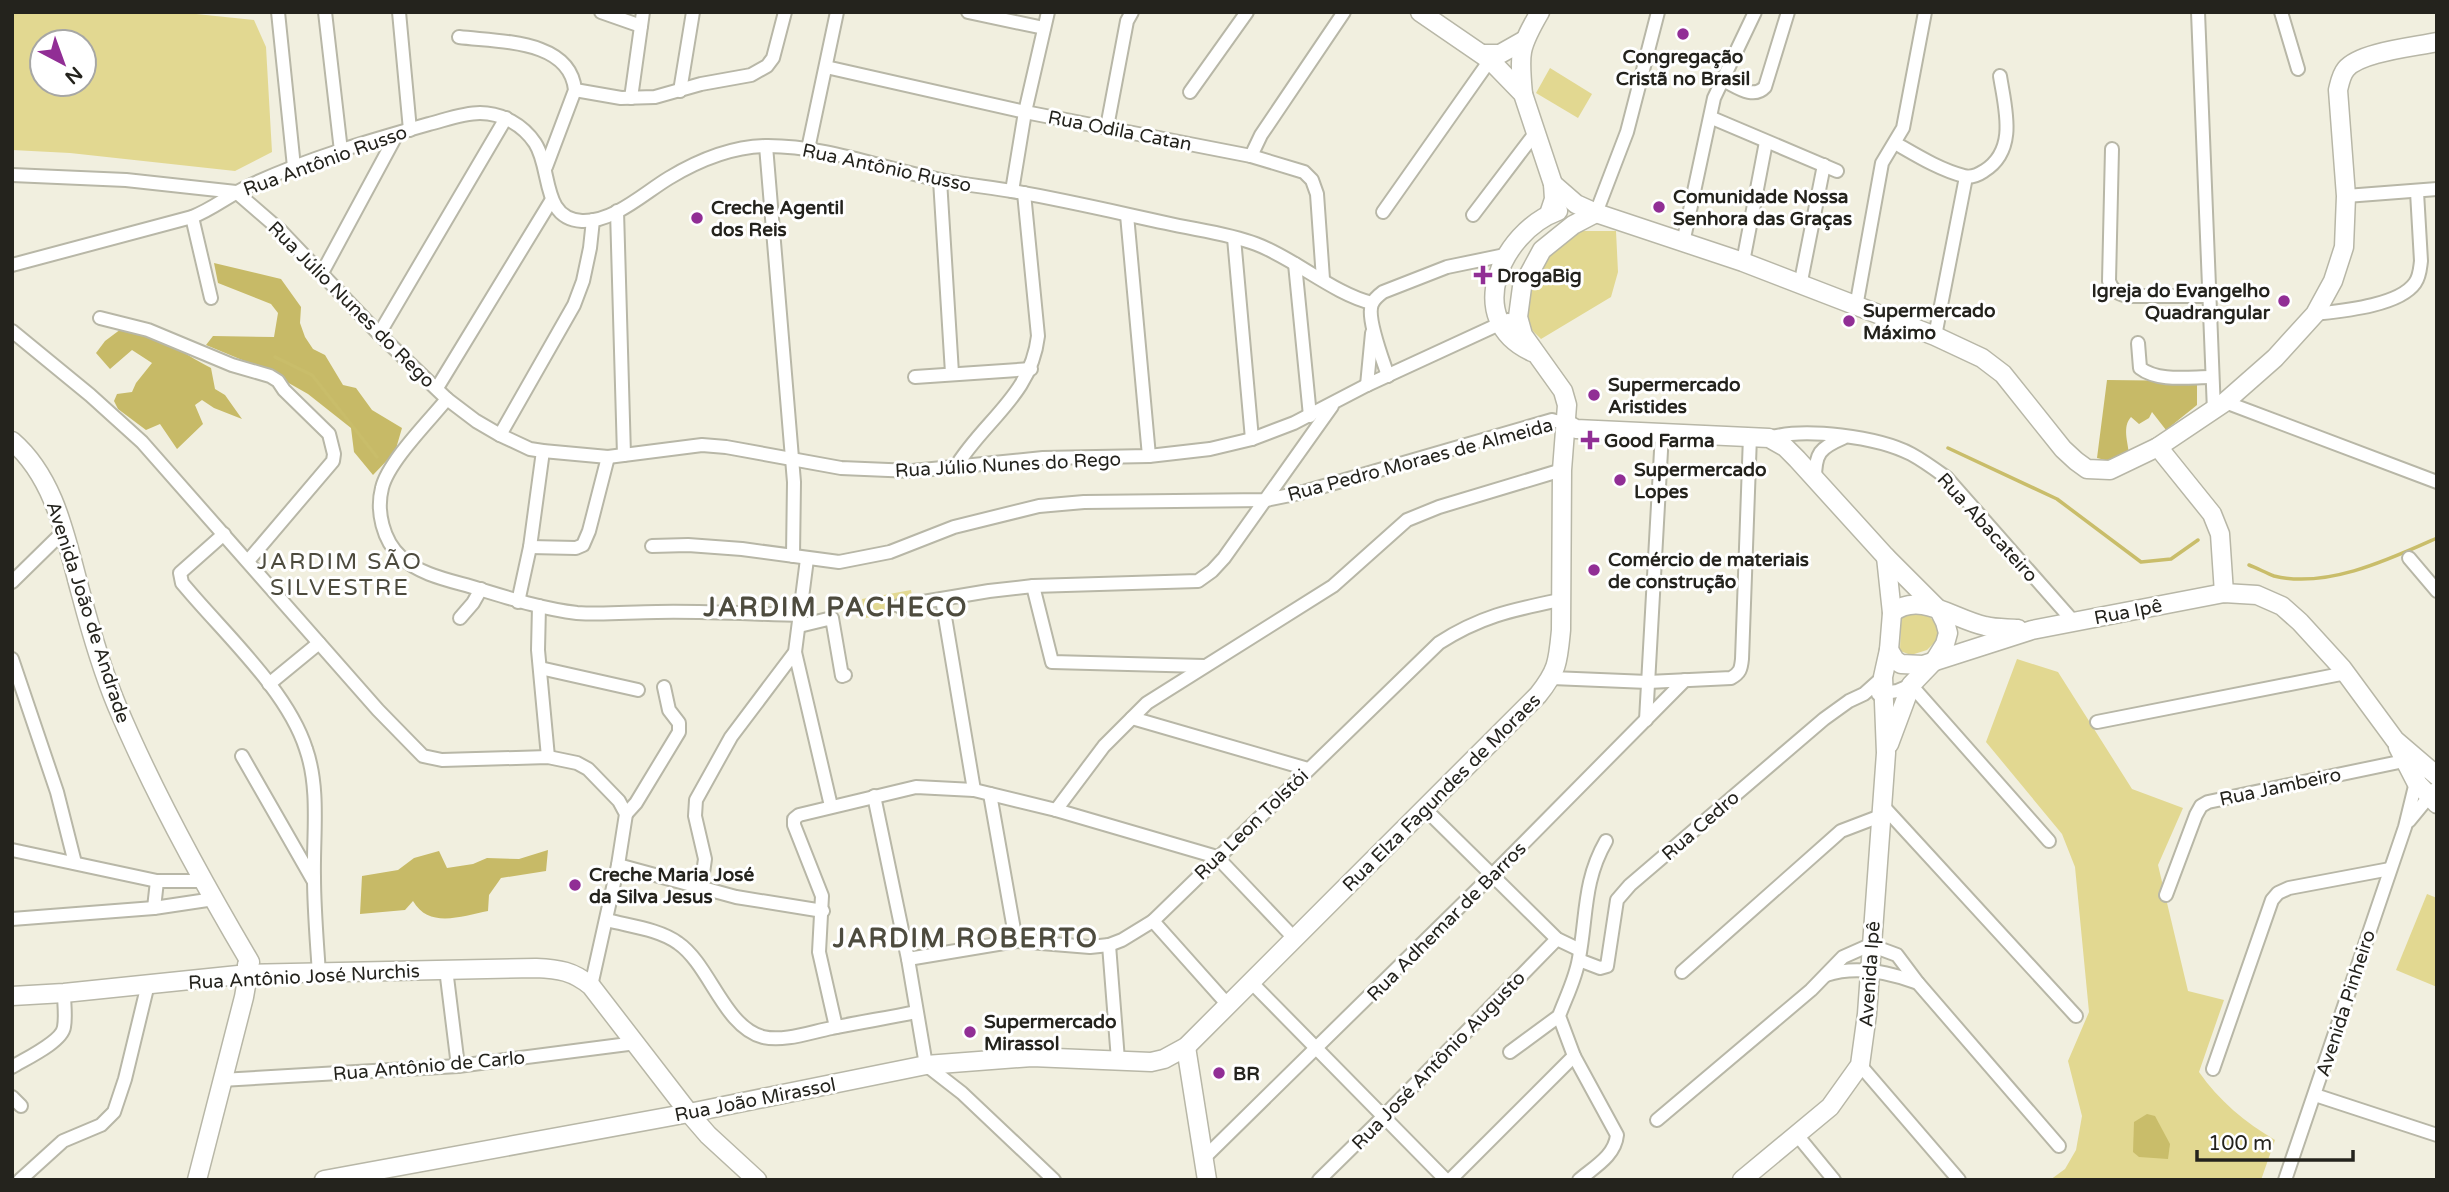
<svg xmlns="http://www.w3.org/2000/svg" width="2449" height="1192" viewBox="0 0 2449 1192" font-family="'Varela Round',sans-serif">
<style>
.green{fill:#e2d891;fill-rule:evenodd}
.forest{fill:#c7ba67}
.water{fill:#c9bd6a}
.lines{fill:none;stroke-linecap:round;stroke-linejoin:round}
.stream{stroke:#c9bd6a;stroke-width:3.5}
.street-casing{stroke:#b8b7a7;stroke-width:16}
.secondary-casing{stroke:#b8b7a7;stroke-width:21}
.street{stroke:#fff;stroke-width:12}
.secondary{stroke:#fff;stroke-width:18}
.poi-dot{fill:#912e95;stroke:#fff;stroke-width:2.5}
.labels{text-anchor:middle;stroke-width:6;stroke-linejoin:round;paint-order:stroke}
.poi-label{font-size:19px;font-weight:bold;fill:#24231d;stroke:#fff;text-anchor:start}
.street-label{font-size:19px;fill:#24231d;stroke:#fff}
.quarter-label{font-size:23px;letter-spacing:2px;fill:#4d4b3e;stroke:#fff}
.district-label{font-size:26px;font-weight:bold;letter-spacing:2px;fill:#4d4b3e;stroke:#fff}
</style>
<rect width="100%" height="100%" fill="#f1efdf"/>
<g class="green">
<path d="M12 12H177L254 20 266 47 272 152 235 171 70 153 12 150ZM84 42V84H42V42Z"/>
<path d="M1550 68 1592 94 1578 118 1536 93Z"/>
<path d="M1579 231H1616L1618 272 1611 297 1541 339C1536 334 1529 328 1527 322 1523 306 1534 271 1545 259 1555 248 1567 239 1579 231Z"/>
<path d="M911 590 914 609 866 618 862 599Z"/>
<path d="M1916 608C1928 615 1940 622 1939 638L1927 650 1911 655 1900 651 1901 615Z"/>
<path d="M2017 659 2058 672 2132 789 2183 808 2158 865 2188 991 2224 1000 2199 1072C2218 1100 2246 1123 2275 1140L2261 1180H2050L2065 1169 2076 1150 2082 1116 2068 1061 2089 1012 2075 867 2062 834 1986 742Z"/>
<path d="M2427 894 2437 898V987L2396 970Z"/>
</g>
<g class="forest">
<path d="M214 263 281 279 301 307 300 323 305 337 313 349 325 355 343 385 356 388 372 410 402 428 395 452 373 475 354 452 351 428 308 394 264 369 206 345 213 336 274 337 278 313 271 304 218 283Z"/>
<path d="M121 329C156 330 181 353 211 368L215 389 225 395 242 419 214 408 202 400 195 405 203 424 177 449 160 424 146 430 118 409 114 401 117 394 132 392 136 383 152 363 132 350 110 369 96 353 105 341Z"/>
<path d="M2107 380 2197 381V405L2166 430 2152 412 2149 418 2139 424 2131 417C2122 427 2128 442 2129 454L2113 462 2097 458Z"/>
<path d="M548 850 546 871 501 878 489 895 488 911C462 916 429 929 413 901L405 910 360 914 362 876 398 870 414 858 439 851 447 868 473 864 487 858 519 859Z"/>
</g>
<path class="water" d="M2147 1114 2155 1116 2170 1144 2168 1159 2139 1157 2133 1152 2134 1122Z"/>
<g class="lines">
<g class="stream">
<path d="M275 357 312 375 377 457"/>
<path d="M1948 448 2057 499 2141 562 2171 559 2198 540"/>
<path d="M2249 565C2257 568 2266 573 2274 576 2327 589 2390 559 2437 538"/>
</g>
<g class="street-casing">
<g id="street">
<path d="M278 12 294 167"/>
<path d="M325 12 341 151"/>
<path d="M399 12 410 130"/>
<path d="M601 12 641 26"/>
<path d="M968 12 1044 28"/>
<path d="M2198 12 2214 411"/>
<path d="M2281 12 2298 69"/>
<path d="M459 37C499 42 570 39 575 90L546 167"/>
<path d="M826 67 1025 112 1251 156 1304 172 1312 180 1317 194 1323 279"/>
<path d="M1723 80C1736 86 1753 100 1765 87L1788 12"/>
<path d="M575 90 621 98 655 97 701 84 751 75 767 66 773 58 785 12"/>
<path d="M680 91 693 12"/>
<path d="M1190 92 1247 12"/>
<path d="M631 98 643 12"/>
<path d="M1712 118 1837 171"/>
<path d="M1107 127 1127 21 1132 12"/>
<path d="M1895 143C1916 155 1940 170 1964 176 1971 178 1978 175 1984 171 2018 150 2005 108 2000 76"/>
<path d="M766 146 794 482 793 556"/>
<path d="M808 149 837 12"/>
<path d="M2112 149 2109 281C2112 291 2118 293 2127 296H2208"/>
<path d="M1251 156 1261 135 1344 12"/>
<path d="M12 175 126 180 236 192"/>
<path d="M940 180 952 373"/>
<path d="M1012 191 1025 112 1048 12"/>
<path d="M236 192 280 230 379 334 447 399 476 421 500 435 530 449 543 451 608 457 702 445 726 447 841 468 912 471 1043 458 1149 456 1210 449 1252 439 1294 423 1367 385 1508 320"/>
<path d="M2346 196 2437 189"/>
<path d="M617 211 624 455"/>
<path d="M1383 212 1490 60"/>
<path d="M1596 213 1627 132 1658 12"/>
<path d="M1127 215 1149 456"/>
<path d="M1473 215 1536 132"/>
<path d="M192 217 211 298"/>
<path d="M1234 238 1252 439"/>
<path d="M1683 243 1714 98 1755 12"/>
<path d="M1743 262 1766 142"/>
<path d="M1295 264 1310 416"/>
<path d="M12 265 192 217C213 209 229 195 249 186 306 159 369 141 429 124 445 120 463 113 480 113 502 113 523 125 535 143 552 169 541 219 582 221 614 222 644 193 669 178 699 160 733 146 768 146 827 146 883 169 941 180 965 185 989 187 1012 191 1064 200 1115 212 1166 223 1196 230 1227 233 1256 244 1294 258 1334 294 1372 303"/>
<path d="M322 273 397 134"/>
<path d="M1800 286 1824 165"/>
<path d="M1856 307 1882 163 1903 128 1925 12"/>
<path d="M2315 314C2341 311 2399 306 2415 283 2420 276 2420 268 2421 261L2417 192"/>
<path d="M100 318 148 330 232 365 270 376 278 381 284 390 329 434 334 454 333 461 248 561"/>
<path d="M12 331 90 395 142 442 378 710 423 756 442 760 548 757 577 763 588 769 619 801 626 814 618 865 591 986"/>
<path d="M379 334 506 118"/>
<path d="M1935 336 1966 177"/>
<path d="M2138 343 2140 368C2158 382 2189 377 2211 377"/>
<path d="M1388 376C1383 360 1366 318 1372 304 1374 299 1379 295 1383 292L1447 267 1505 255"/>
<path d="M915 377 1031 369"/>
<path d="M1367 385 1372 333"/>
<path d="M437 388 551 201"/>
<path d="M447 399C429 421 388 462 382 488 376 511 383 541 401 557 421 576 454 581 479 589 512 599 543 609 577 613 604 615 631 612 657 612 705 611 753 614 801 615"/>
<path d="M2225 402 2437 482"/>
<path d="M500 435 574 305 583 281 590 248 593 220"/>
<path d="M1769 438C1805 427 1878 437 1911 454 1924 461 1936 470 1947 478L2073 621"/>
<path d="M955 468C984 420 1031 396 1038 336L1024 193"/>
<path d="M1815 479C1815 453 1820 448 1843 438"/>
<path d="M224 534 180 573 182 583 188 590C227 636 288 692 306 749 320 789 313 836 314 877 314 909 317 942 319 974"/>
<path d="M652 546 688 545 742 549 839 562 890 552 954 527 1039 506 1084 502 1266 500 1300 493 1552 420 1567 424"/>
<path d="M530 547 576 548 583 545 589 531 608 457"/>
<path d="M2409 558 2437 591"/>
<path d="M12 582 64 531"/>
<path d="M1033 586 1052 662 1204 666"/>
<path d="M942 599 974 790"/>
<path d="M518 602 530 547 543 451"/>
<path d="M539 606 538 650 548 757"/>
<path d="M899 606 989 591 1033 586 1198 581 1212 571 1224 558 1332 406"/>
<path d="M460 618 473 603 481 589"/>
<path d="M799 626 832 618 842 676 845 675"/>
<path d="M795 652 831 806"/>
<path d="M12 659 57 792 75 863"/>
<path d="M540 668 638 690"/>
<path d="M1552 678 1648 682 1731 678C1740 673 1741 669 1742 659L1750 436"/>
<path d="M269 684 319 643"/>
<path d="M1878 694 1897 691 1911 685 2049 841"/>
<path d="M1132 718 1308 769"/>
<path d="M1646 720 1662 433"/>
<path d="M2097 722 2346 673"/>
<path d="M242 756 313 880"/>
<path d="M990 794 1016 941"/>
<path d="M874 796 908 959 926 1065 962 1093 1054 1180"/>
<path d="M1883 806 2076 1016"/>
<path d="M1424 808 1557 939 1580 950"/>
<path d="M1056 810 1104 746 1147 703 1333 586 1407 520 1439 507 1562 470"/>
<path d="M626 814 636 803 679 732V723L669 710 664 687"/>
<path d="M2409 821 2437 787"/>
<path d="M12 850 157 881H205"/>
<path d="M618 865 736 897 823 911"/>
<path d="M701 887 705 859 695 816 696 800 731 737 795 652 807 559"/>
<path d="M2166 895 2196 815 2201 806 2208 802 2404 761 2410 757"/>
<path d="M154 908 157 881"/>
<path d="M12 919 154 908 214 899"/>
<path d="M607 920C629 926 659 929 678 943 710 965 724 1027 763 1037 784 1042 811 1032 832 1028 860 1022 888 1018 916 1012"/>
<path d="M1153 921 1228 1005"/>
<path d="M1109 945 1118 1060"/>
<path d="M908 959 1016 941 1090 947 1109 945 1122 940 1153 921 1439 643C1481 616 1512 610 1560 600"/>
<path d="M1579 960 1600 968 1607 966 1617 900 1630 885 1824 719 1849 701 1864 694 1883 677"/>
<path d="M446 969 458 1066"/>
<path d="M1682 972 1841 831 1883 815"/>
<path d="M1826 975C1856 965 1889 972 1918 983"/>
<path d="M1251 982 1446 1180"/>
<path d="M836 1027 819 952 822 896 794 825V819L799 815 916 787 974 790 1056 810 1217 857 1295 939"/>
<path d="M1510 1052 1559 1016"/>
<path d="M1860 1065 1959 1180"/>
<path d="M12 1067C25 1059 62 1042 64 1027 66 1016 64 1004 64 993"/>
<path d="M2213 1069 2272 900 2278 893 2289 888 2390 869"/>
<path d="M221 1080 458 1066 636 1043"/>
<path d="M2315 1095 2437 1135"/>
<path d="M12 1097 21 1106"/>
<path d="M1657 1120 1811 990 1843 957 1870 945 1897 955 1918 983 2059 1146"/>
<path d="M1797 1135 1834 1180"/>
<path d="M1203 1159 1493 874 1685 680"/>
<path d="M20 1180 63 1141 101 1125 114 1112 125 1079 148 984"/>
<path d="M1319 1180 1383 1117 1557 939"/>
<path d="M1450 1180 1574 1056"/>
<path d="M1579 1180C1594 1167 1615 1156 1617 1135L1574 1056 1559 1016C1566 997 1576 978 1579 958 1587 916 1583 881 1606 841"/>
<path d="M2285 1180 2405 827 2416 782 2419 779"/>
</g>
</g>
<g class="secondary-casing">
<g id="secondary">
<path d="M1420 12 1490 60 1523 94 1553 184 1554 199 1549 214"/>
<path d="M1483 54H1500L1523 41"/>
<path d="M1523 94C1519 53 1519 48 1540 12"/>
<path d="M1553 184 1576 204 1596 213 1743 262 1935 336 1982 358 2003 374 2063 449 2076 461 2087 469 2110 470 2158 447 2225 402 2275 358 2315 314 2333 281 2344 247 2346 196 2338 90C2340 82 2341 75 2346 69 2360 52 2414 47 2437 42"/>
<path d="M1532 352C1462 320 1501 232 1558 211"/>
<path d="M1567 424 1576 429 1769 438 1785 447 1797 459 1886 557 1939 610 1945 622 1948 633 1945 644 1935 660 1911 685 1889 744"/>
<path d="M12 441C56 479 66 540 81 594 91 632 102 670 117 706 154 794 201 879 250 962L247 965 248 974 244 997 197 1180"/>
<path d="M2158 447 2212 514 2220 534 2224 593"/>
<path d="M1892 613C1919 590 1955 620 1985 626 1996 629 2008 628 2018 629"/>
<path d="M1889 650 1895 660 1901 664 1923 665 2032 630 2224 593 2257 595 2282 606 2300 622 2342 668 2395 740 2437 776"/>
<path d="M2398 747 2416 782 2437 804"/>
<path d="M12 996 64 993 248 974 536 968C559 969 573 971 591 986L689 1113 708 1135 757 1180"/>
<path d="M1186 1047 1207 1180"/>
<path d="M324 1180 689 1113 926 1065 1032 1057 1151 1062 1164 1059 1186 1047 1538 695C1558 670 1558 661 1561 630L1562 470 1567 405 1563 391 1523 335 1518 317 1522 287 1542 250 1573 225 1596 213"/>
<path d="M1742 1180 1830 1107 1860 1065 1867 1014 1886 753 1883 677 1889 650 1892 613 1886 557"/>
</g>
</g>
<use href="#street" class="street"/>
<use href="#secondary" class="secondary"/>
</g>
<g class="poi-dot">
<circle cx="1683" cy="34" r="7"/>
<circle cx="1659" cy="207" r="7"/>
<circle cx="697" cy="218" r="7"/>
<path d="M1479.5 264.5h7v7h7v7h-7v7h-7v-7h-7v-7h7z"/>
<circle cx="2284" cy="301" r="7"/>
<circle cx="1849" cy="321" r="7"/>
<circle cx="1594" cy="395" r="7"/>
<path d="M1586.5 429.5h7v7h7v7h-7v7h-7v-7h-7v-7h7z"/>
<circle cx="1620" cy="480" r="7"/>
<circle cx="1594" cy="570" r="7"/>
<circle cx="575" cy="885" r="7"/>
<circle cx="970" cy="1032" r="7"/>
<circle cx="1219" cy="1073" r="7"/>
</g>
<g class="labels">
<g class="poi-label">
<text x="1683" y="63" text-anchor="middle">Congregação<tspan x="1683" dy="22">Cristã no Brasil</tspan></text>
<text x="1673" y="203">Comunidade Nossa<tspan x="1673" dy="22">Senhora das Graças</tspan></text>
<text x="711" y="214">Creche Agentil<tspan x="711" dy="22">dos Reis</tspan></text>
<text x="1497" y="282">DrogaBig</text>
<text x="2270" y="297" text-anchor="end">Igreja do Evangelho<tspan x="2270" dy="22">Quadrangular</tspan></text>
<text x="1863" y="317">Supermercado<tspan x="1863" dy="22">Máximo</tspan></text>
<text x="1608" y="391">Supermercado<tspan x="1608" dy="22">Aristides</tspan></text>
<text x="1604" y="447">Good Farma</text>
<text x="1634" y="476">Supermercado<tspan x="1634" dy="22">Lopes</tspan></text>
<text x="1608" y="566">Comércio de materiais<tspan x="1608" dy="22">de construção</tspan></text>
<text x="589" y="881">Creche Maria José<tspan x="589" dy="22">da Silva Jesus</tspan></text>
<text x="984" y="1028">Supermercado<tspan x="984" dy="22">Mirassol</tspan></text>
<text x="1233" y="1080">BR</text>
</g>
<g class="street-label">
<text transform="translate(1120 130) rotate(11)" y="7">Rua Odila Catan</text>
<text transform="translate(325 160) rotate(-20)" y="7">Rua Antônio Russo</text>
<text transform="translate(887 167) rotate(12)" y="7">Rua Antônio Russo</text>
<text transform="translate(352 304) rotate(45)" y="7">Rua Júlio Nunes do Rego</text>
<text transform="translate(1420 459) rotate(-15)" y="7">Rua Pedro Moraes de Almeida</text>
<text transform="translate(1008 464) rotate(-3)" y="7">Rua Júlio Nunes do Rego</text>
<text transform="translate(1988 527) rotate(48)" y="7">Rua Abacateiro</text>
<text transform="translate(2128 611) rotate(-11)" y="7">Rua Ipê</text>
<text transform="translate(89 612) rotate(72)" y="7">Avenida João de Andrade</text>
<text transform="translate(2280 786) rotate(-12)" y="7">Rua Jambeiro</text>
<text transform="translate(1441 792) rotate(-45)" y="7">Rua Elza Fagundes de Moraes</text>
<text transform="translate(1251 824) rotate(-44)" y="7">Rua Leon Tolstói</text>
<text transform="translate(1700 825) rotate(-41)" y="7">Rua Cedro</text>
<text transform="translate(1446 921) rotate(-45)" y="7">Rua Adhemar de Barros</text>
<text transform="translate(1869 974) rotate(-86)" y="7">Avenida Ipê</text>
<text transform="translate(304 976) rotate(-3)" y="7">Rua Antônio José Nurchis</text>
<text transform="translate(2345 1003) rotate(-72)" y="7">Avenida Pinheiro</text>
<text transform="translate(1438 1060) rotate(-46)" y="7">Rua José Antônio Augusto</text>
<text transform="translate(429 1065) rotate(-5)" y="7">Rua Antônio de Carlo</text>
<text transform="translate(755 1099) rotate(-11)" y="7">Rua João Mirassol</text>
</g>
<g class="quarter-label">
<text x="340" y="569">JARDIM SÃO<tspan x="340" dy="26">SILVESTRE</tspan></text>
</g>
<g class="district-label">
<text x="836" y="616">JARDIM PACHECO</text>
<text x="966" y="947">JARDIM ROBERTO</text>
</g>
</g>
<rect width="2449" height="1192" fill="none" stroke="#24231d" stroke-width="28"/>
<g transform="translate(63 63) rotate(139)"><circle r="33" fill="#ffffff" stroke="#a7a7a5" stroke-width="2"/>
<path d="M0-5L12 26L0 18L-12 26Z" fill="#912e95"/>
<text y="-10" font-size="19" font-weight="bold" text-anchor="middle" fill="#24231d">N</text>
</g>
<path d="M2197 1150v10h156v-10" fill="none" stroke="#24231d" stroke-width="3.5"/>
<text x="2208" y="1150" font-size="21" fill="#24231d" stroke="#ffffff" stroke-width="5" paint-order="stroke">100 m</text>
</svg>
